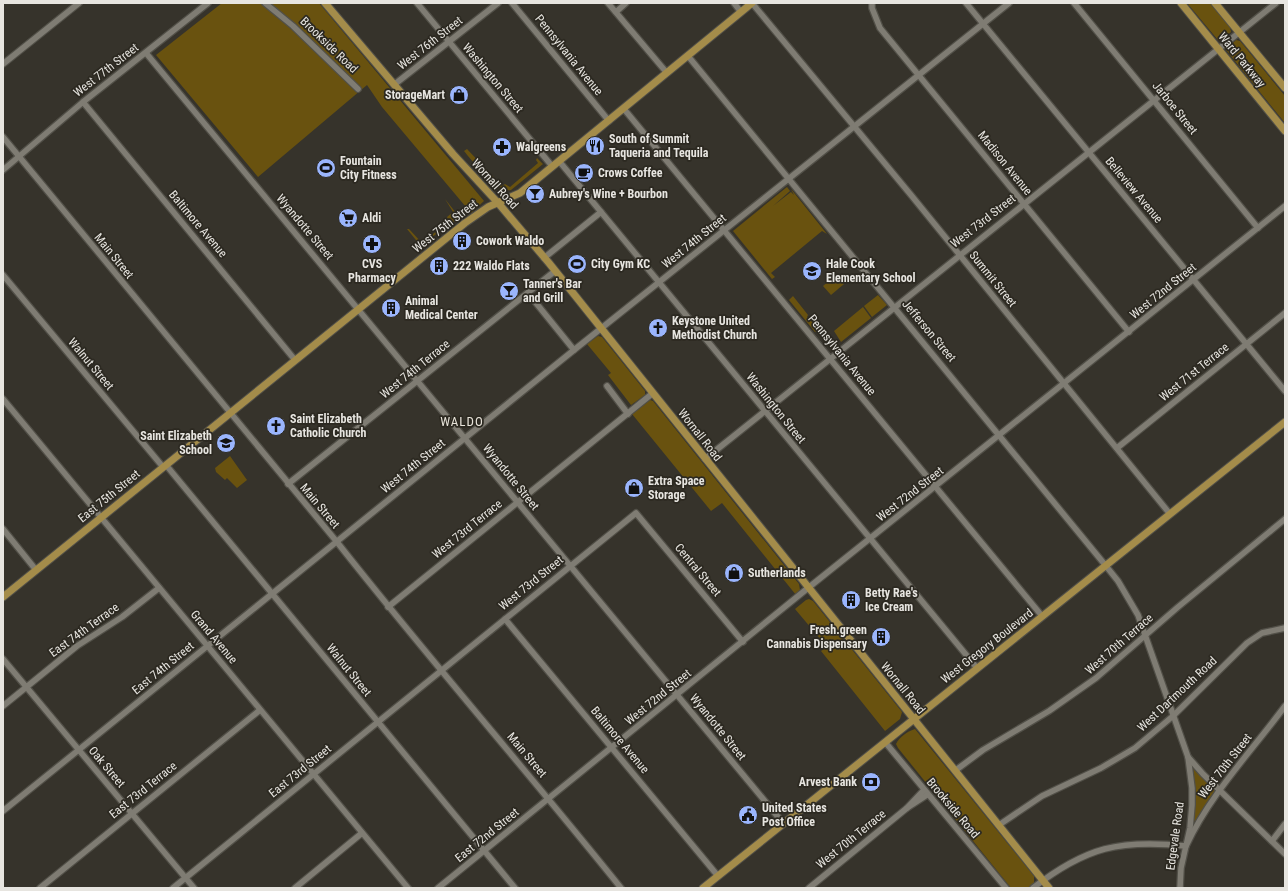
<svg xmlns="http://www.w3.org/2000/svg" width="1288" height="891" viewBox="0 0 1288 891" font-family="'Roboto Condensed',sans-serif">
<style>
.green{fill:#69520f}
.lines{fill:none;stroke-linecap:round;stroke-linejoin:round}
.minor-casing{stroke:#525048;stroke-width:8}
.major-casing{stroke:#525048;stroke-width:9}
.minor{stroke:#7f7c73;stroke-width:5.5}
.major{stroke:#a48c4a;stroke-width:7}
.labels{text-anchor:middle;stroke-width:3.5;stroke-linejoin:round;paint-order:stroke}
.street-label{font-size:12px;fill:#e7e5e0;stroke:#2c2921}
.poi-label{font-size:12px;font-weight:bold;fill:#e7e5e0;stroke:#2c2921;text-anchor:start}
.neighbourhood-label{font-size:13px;letter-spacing:1px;fill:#e8e4da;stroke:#2c2921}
</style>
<rect width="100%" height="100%" fill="#36332b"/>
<g class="green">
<path d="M222 3H319L484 201 471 213 382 107 367 85 258 177 156 55Z"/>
<path d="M1187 3H1210L1230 27 1231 32 1222 40H1218Z"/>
<path d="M1236 40 1240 41 1285 96V123L1226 50Z"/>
<path d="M467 149 502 186 505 184 510 187 538 163 536 160 537 158 543 164 511 190C500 194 471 160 464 151Z"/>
<path d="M787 187 790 191 773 206 791 192 794 195 791 189 827 234 822 231 771 273 775 277 772 279 733 231Z"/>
<path d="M445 199 460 218 420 245 407 229H409L422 243 449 221 447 217 453 212Z"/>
<path d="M836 275 844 284 831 295 823 286Z"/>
<path d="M878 295 887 305 872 317 864 306Z"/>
<path d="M793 296 808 315 807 317 819 329 815 332 789 300Z"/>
<path d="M863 307 871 318 841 342 834 331Z"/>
<path d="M598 336 602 337 645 391V395L631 405 608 375 611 373 587 344Z"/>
<path d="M650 400 653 401 799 584 800 590 796 595 722 503 711 511 632 414Z"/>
<path d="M230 456 247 480 237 488 227 478 225 480 216 472 215 468Z"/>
<path d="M809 599 813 601 902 712 900 719 885 731 821 651 827 647 795 609 806 600Z"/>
<path d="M915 729 1034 876V883L1028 888H1011L898 748 896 744C899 737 908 731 915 729Z"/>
<path d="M1193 766 1215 790 1195 822 1194 820 1195 794Z"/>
</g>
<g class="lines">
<g class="minor-casing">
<g id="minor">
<path d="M265 3 293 26 358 89"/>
<path d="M417 3 552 166"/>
<path d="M512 3 609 121"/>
<path d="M608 3 667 73"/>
<path d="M734 3 741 12"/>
<path d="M752 3 911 195 1170 514"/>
<path d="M872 3V8L880 28 1129 332"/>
<path d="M966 3 1285 391"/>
<path d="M1074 3 1258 228"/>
<path d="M616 12 626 3"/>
<path d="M146 53 783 823"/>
<path d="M688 56 1106 566 1118 581 1138 615 1188 757 1192 788V805L1190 828 1181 868 1180 888"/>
<path d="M3 64 79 3"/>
<path d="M395 84 498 3"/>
<path d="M83 102 295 360"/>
<path d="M624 109 1042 616"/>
<path d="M3 137 337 542C429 659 528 772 621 888"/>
<path d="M559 161 977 668"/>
<path d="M3 170 83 102 208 3"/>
<path d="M544 258 601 212"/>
<path d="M3 275 163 467"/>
<path d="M528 293 574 350"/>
<path d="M607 386 628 414"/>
<path d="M3 399 408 888"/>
<path d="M1117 448 1285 313"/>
<path d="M705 459 1276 3"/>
<path d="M166 465 515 888"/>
<path d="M288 484 555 271"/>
<path d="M3 529 36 570"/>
<path d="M388 607 653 393"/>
<path d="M505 619 718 876"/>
<path d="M3 659 194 888"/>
<path d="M3 706 77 646 122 617 159 588"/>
<path d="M885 742 1006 888"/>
<path d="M1188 757 1203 774 1285 854"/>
<path d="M956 770 983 750 1049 711 1096 678 1178 607 1285 519"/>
<path d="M907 808 927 795"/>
<path d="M3 811 574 350 1009 3"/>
<path d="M999 825 1042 796 1101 768 1135 748 1173 716 1247 643 1262 633 1285 628"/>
<path d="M1272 841 1285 824"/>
<path d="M40 888 260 710"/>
<path d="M173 888 636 513 743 642"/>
<path d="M295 888 362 833"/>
<path d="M438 888 808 588 1285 206"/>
<path d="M809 888 907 808 924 790"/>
<path d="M1033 888C1086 847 1120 839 1186 846 1211 793 1251 752 1285 706"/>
</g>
</g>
<g class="major-casing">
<g id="major">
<path d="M325 3 453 154 499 204 549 263 1049 888"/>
<path d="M1181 3 1285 131"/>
<path d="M1215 3 1285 88"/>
<path d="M3 597 465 223 488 207 520 193 752 3"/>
<path d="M703 888 1285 422"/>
</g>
</g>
<use href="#minor" class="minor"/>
<use href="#major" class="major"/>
</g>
<defs>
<g id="shop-disc" transform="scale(1)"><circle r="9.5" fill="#9ab5fd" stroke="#2c2921"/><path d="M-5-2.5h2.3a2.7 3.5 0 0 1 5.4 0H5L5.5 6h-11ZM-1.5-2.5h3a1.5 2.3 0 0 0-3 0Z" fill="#111"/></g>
<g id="restaurant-disc" transform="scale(1)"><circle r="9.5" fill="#9ab5fd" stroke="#2c2921"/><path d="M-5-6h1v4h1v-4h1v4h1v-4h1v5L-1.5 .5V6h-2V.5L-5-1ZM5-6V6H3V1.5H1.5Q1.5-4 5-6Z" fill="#111"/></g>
<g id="pharmacy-disc" transform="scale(1)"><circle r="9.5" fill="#9ab5fd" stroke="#2c2921"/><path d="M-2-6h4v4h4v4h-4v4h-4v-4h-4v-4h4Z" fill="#111"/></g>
<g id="stadium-disc" transform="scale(1)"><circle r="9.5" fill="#9ab5fd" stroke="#2c2921"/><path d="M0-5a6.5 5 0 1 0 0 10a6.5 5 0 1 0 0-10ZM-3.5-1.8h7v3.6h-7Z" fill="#111"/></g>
<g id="cafe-disc" transform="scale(1)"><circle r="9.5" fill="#9ab5fd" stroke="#2c2921"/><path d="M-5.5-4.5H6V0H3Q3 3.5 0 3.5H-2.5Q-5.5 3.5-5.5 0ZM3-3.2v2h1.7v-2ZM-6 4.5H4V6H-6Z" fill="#111"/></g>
<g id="bar-disc" transform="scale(1)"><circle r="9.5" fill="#9ab5fd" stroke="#2c2921"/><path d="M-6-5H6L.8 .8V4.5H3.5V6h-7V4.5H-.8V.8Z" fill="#111"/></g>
<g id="supermarket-disc" transform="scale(1)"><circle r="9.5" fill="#9ab5fd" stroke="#2c2921"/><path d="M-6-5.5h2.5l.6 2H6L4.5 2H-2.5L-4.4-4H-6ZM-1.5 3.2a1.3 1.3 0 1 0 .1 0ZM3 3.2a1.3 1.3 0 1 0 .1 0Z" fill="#111"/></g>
<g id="building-disc" transform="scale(1)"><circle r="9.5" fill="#9ab5fd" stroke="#2c2921"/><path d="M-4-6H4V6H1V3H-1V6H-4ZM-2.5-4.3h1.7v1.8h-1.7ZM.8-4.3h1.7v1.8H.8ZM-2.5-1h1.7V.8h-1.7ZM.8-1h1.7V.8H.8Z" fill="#111"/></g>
<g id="school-disc" transform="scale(1)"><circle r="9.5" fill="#9ab5fd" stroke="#2c2921"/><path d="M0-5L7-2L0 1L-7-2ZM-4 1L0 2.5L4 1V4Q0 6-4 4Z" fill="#111"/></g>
<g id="church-disc" transform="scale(1)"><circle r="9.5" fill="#9ab5fd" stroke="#2c2921"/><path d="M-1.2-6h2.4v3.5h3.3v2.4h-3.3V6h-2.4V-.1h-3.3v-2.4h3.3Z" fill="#111"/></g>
<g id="bank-disc" transform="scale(1)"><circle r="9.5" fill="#9ab5fd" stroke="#2c2921"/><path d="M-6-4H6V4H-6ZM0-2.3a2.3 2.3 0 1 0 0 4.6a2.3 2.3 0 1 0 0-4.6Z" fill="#111"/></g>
<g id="civic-disc" transform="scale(1)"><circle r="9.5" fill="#9ab5fd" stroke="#2c2921"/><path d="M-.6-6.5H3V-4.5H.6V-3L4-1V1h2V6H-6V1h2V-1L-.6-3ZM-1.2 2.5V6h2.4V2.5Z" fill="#111"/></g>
</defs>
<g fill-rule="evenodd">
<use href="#shop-disc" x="459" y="95"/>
<use href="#restaurant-disc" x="595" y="146"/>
<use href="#pharmacy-disc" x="502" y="147"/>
<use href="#stadium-disc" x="326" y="168"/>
<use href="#cafe-disc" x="584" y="173"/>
<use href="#bar-disc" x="535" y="194"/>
<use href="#supermarket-disc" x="348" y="218"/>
<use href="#building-disc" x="462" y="241"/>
<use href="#pharmacy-disc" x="372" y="244"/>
<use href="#stadium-disc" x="577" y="264"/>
<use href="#building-disc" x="439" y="266"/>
<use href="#school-disc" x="812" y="271"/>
<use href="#bar-disc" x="509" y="291"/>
<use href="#building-disc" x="391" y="308"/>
<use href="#church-disc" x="658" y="328"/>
<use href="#church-disc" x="276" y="426"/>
<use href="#school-disc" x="226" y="443"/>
<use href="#shop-disc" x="634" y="488"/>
<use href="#shop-disc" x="734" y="573"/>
<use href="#building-disc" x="851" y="600"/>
<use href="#building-disc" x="881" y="637"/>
<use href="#bank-disc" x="871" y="782"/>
<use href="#civic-disc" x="748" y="815"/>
</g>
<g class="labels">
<g class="street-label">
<text transform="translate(430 43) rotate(-38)" y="4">West 76th Street</text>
<text transform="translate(329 45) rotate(44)" y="4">Brookside Road</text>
<text transform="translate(569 55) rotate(51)" y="4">Pennsylvania Avenue</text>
<text transform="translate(1242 60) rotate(51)" y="4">Ward Parkway</text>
<text transform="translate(106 70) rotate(-38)" y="4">West 77th Street</text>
<text transform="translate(493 78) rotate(50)" y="4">Washington Street</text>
<text transform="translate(1175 108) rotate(51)" y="4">Jarboe Street</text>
<text transform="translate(1005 163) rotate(51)" y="4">Madison Avenue</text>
<text transform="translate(495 184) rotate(48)" y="4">Wornall Road</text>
<text transform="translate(1134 190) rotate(50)" y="4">Belleview Avenue</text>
<text transform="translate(983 221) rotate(-38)" y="4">West 73rd Street</text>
<text transform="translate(198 224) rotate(50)" y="4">Baltimore Avenue</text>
<text transform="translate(445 226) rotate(-38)" y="4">West 75th Street</text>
<text transform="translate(305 227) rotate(50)" y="4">Wyandotte Street</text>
<text transform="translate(694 241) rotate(-39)" y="4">West 74th Street</text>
<text transform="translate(114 256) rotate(51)" y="4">Main Street</text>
<text transform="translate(993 279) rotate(51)" y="4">Summit Street</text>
<text transform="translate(1163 291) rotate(-39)" y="4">West 72nd Street</text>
<text transform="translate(929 331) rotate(50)" y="4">Jefferson Street</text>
<text transform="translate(842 355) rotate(51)" y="4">Pennsylvania Avenue</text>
<text transform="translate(91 364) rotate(50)" y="4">Walnut Street</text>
<text transform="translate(415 369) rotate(-39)" y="4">West 74th Terrace</text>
<text transform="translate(1194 372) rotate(-39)" y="4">West 71st Terrace</text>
<text transform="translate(776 408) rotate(51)" y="4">Washington Street</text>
<text transform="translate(700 435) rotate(52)" y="4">Wornall Road</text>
<text transform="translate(413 466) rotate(-39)" y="4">West 74th Street</text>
<text transform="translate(511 477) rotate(51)" y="4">Wyandotte Street</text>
<text transform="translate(910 494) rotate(-38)" y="4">West 72nd Street</text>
<text transform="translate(109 496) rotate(-39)" y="4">East 75th Street</text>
<text transform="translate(320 506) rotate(50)" y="4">Main Street</text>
<text transform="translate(467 529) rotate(-39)" y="4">West 73rd Terrace</text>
<text transform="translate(698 570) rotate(50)" y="4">Central Street</text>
<text transform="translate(531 583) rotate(-39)" y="4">West 73rd Street</text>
<text transform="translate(84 630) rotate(-36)" y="4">East 74th Terrace</text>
<text transform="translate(214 637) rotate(50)" y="4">Grand Avenue</text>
<text transform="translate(1119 644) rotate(-41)" y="4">West 70th Terrace</text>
<text transform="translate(987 646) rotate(-38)" y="4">West Gregory Boulevard</text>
<text transform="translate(163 668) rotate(-39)" y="4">East 74th Street</text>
<text transform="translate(349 670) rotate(51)" y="4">Walnut Street</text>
<text transform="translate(903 688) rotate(51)" y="4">Wornall Road</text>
<text transform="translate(1177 694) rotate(-43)" y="4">West Dartmouth Road</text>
<text transform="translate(658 697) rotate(-39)" y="4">West 72nd Street</text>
<text transform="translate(718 727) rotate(51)" y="4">Wyandotte Street</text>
<text transform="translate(620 740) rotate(50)" y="4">Baltimore Avenue</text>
<text transform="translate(527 755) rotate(50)" y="4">Main Street</text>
<text transform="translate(1225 766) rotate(-52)" y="4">West 70th Street</text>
<text transform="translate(107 767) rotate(50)" y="4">Oak Street</text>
<text transform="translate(300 771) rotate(-39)" y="4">East 73rd Street</text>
<text transform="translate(143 790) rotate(-39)" y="4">East 73rd Terrace</text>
<text transform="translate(953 808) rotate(50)" y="4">Brookside Road</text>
<text transform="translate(487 835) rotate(-39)" y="4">East 72nd Street</text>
<text transform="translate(1175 836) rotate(-82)" y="4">Edgevale Road</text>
<text transform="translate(851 839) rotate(-39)" y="4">West 70th Terrace</text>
</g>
<g class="poi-label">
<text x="445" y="99" text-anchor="end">StorageMart</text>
<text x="609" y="143">South of Summit<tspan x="609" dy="14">Taqueria and Tequila</tspan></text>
<text x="516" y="151">Walgreens</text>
<text x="340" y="165">Fountain<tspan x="340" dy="14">City Fitness</tspan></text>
<text x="598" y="177">Crows Coffee</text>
<text x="549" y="198">Aubrey's Wine + Bourbon</text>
<text x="362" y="222">Aldi</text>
<text x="476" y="245">Cowork Waldo</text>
<text x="372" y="268" text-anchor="middle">CVS<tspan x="372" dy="14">Pharmacy</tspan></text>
<text x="591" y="268">City Gym KC</text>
<text x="826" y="268">Hale Cook<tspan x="826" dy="14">Elementary School</tspan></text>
<text x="453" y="270">222 Waldo Flats</text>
<text x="523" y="288">Tanner's Bar<tspan x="523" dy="14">and Grill</tspan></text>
<text x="405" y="305">Animal<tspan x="405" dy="14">Medical Center</tspan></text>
<text x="672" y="325">Keystone United<tspan x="672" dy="14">Methodist Church</tspan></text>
<text x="290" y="423">Saint Elizabeth<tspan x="290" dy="14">Catholic Church</tspan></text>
<text x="212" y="440" text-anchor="end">Saint Elizabeth<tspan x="212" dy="14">School</tspan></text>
<text x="648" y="485">Extra Space<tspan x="648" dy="14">Storage</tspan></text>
<text x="748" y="577">Sutherlands</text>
<text x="865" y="597">Betty Rae's<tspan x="865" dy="14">Ice Cream</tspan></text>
<text x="867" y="634" text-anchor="end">Fresh.green<tspan x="867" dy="14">Cannabis Dispensary</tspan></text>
<text x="857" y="786" text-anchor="end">Arvest Bank</text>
<text x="762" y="812">United States<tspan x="762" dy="14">Post Office</tspan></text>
</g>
<g class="neighbourhood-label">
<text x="462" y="426">WALDO</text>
</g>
</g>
<rect width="1288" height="891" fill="none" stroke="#e7e5e0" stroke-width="8"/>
</svg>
